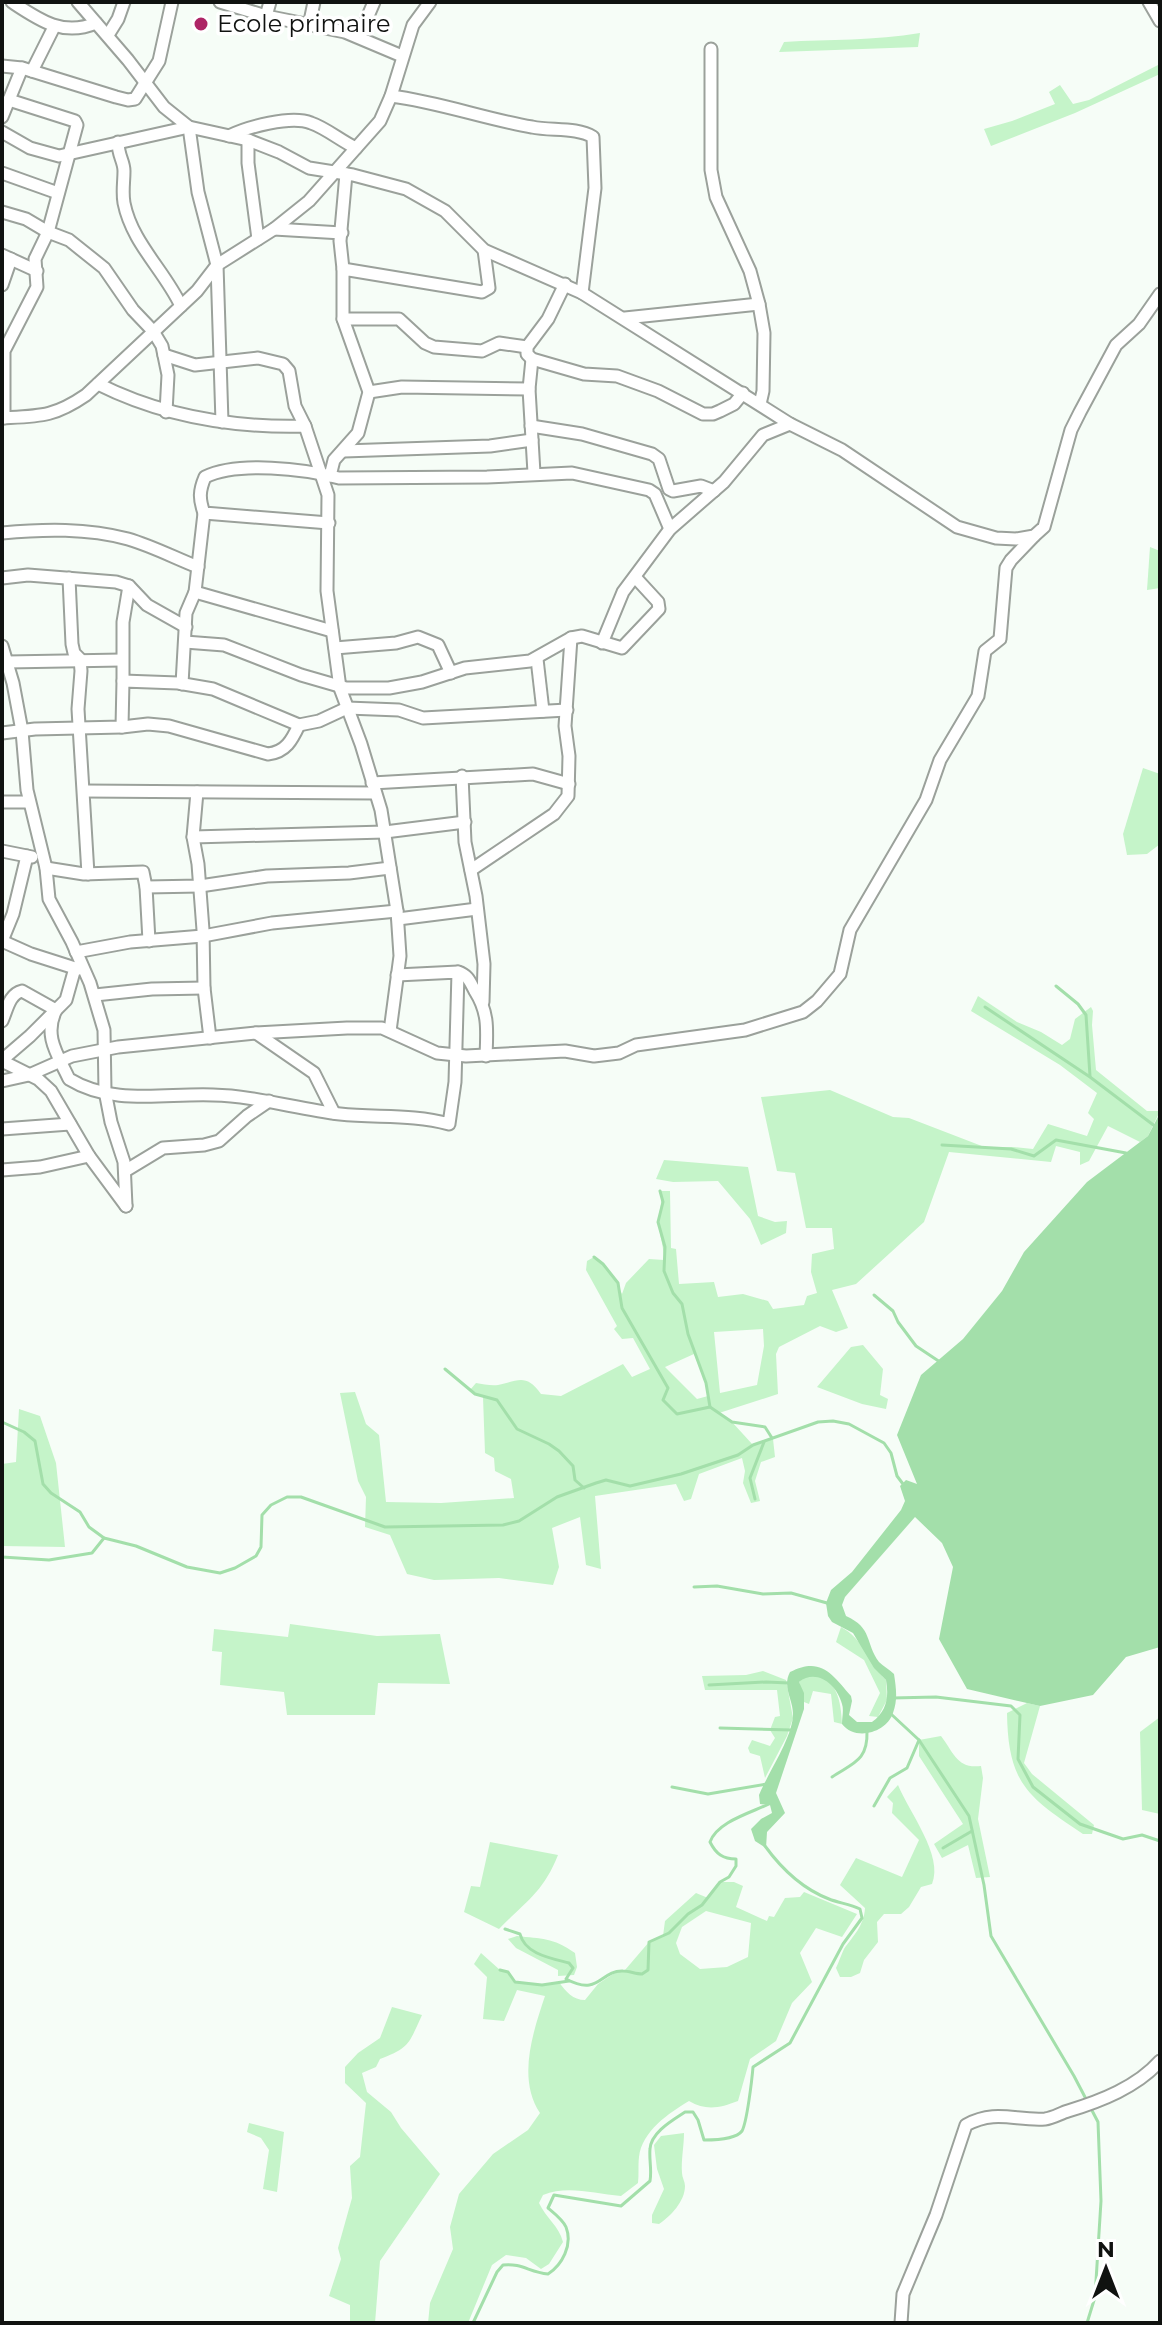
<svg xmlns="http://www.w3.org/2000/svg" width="1162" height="2325" viewBox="0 0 1162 2325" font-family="Montserrat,sans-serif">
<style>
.green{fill:#c5f4c9;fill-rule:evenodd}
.water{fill:#a3dfaa}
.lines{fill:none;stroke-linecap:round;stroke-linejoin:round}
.stream{stroke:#a3dfaa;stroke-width:3}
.minor-casing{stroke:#9ba19b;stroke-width:15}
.minor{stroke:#fff;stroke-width:11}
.poi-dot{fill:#ae2566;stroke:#fff;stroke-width:3}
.labels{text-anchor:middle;stroke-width:7;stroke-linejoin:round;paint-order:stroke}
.poi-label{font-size:24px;fill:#101210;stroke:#fff;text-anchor:start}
</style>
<rect width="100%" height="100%" fill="#f6fdf7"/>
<g class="green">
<path d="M920 33 918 47 779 52 784 42C829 39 875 41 920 33Z"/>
<path d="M1160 64V74L1075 113 991 146 984 129 1012 121 1055 104 1049 92 1060 85 1073 104 1089 100Z"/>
<path d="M1150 547 1160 551V588L1147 590Z"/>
<path d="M1143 768 1160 774V844L1147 854 1127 855 1123 834Z"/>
<path d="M978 996 1017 1022 1041 1032 1062 1045 1070 1039 1075 1019 1091 1007 1093 1011 1092 1025 1096 1070 1147 1111H1160L1148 1136 1140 1142 1108 1126 1089 1161 1080 1165V1152L1056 1146 1051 1162 949 1152 924 1222 856 1284 832 1290 848 1328 836 1332 820 1326 779 1347 776 1354 778 1394 719 1413 732 1422 753 1445 773 1439 775 1457 761 1462 755 1481 760 1501 751 1503 743 1483 745 1471 742 1458 699 1474 691 1499 684 1501 676 1484 595 1496 601 1569 586 1565 580 1517 552 1528 559 1567 553 1585 499 1578 434 1580 407 1574 390 1535 365 1527 366 1497 358 1481 340 1393 355 1392 366 1424 379 1435 386 1502 441 1503 514 1498 511 1479 495 1471 494 1458 485 1453 483 1397 470 1390 476 1383C483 1384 491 1386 498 1385 518 1381 526 1373 541 1394L561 1396 623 1364 632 1377 650 1369 633 1338 622 1339 614 1329 617 1326 586 1270 587 1261 594 1257C607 1267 616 1279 622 1294L626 1283 649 1259 664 1260C664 1247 660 1238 659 1225 657 1213 664 1204 660 1191H670L671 1248 676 1249 679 1284 714 1282 718 1297 743 1294 768 1301 773 1309 804 1305 807 1296 817 1293 811 1272 812 1254 834 1249 832 1228H806L795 1173 777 1171 761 1097 830 1090 893 1117 909 1118 987 1148 1013 1147 1033 1149 1048 1124 1087 1136 1094 1119 1088 1113 1097 1093 1060 1065 971 1011ZM763 1329 764 1346 757 1385 720 1393 714 1332ZM694 1354 706 1383 708 1396 697 1399 665 1367Z"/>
<path d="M664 1160 748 1167 758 1216 775 1222 787 1221 786 1233 761 1245 750 1219 718 1181 673 1182 656 1179Z"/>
<path d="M863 1345 883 1369 880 1395 888 1399 886 1409 862 1404 817 1387 851 1347Z"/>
<path d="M19 1409 40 1416 56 1463 65 1547 2 1546V1464L16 1462Z"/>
<path d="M290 1624 377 1636 440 1634 450 1684 378 1683 375 1715H287L284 1692 220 1685 222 1652 212 1651 214 1629 288 1637Z"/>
<path d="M841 1627C864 1639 868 1663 886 1680L887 1700 878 1717 869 1716 880 1693 864 1660 836 1642Z"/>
<path d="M763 1671 786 1680 793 1718 787 1736 765 1778 760 1756 750 1753 748 1748 752 1740 770 1746 775 1738 770 1730 775 1717 780 1716 777 1690H705L702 1676 746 1675Z"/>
<path d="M806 1676C837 1673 841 1701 842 1724L834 1722 831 1694 813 1691 809 1704 804 1702 799 1682Z"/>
<path d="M1027 1703 1040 1706 1024 1763 1032 1774 1094 1825 1092 1834H1083C1028 1797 1008 1784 1007 1713Z"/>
<path d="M1160 1717V1814L1142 1810 1140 1732Z"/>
<path d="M941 1736C954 1753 957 1769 981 1766L983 1778 978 1819 990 1877 976 1878 968 1845 942 1858 934 1844 963 1824 919 1756V1740Z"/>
<path d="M898 1785C909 1812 944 1856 932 1884L921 1887 909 1907 901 1914H884L877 1922 878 1942 864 1960 860 1973 851 1977H840L836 1968C839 1962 841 1955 844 1949 853 1936 864 1926 865 1908L840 1885 856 1858 902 1877 919 1840 892 1813 893 1803 887 1797Z"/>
<path d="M490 1842 558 1855C543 1893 525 1902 499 1929L464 1912 471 1886 480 1887Z"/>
<path d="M720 1882H734L743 1886 736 1907 767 1921 769 1916 774 1917 785 1898 800 1897 804 1892 857 1914 842 1937 816 1928 800 1953 812 1982 792 2003 776 2041 750 2059 738 2101C720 2108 706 2111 689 2101 669 2113 642 2131 639 2157 638 2165 639 2174 638 2183L621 2196C594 2194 568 2185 543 2195L539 2203C546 2218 559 2226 563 2242L549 2264 541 2269 526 2258 506 2255 492 2265 468 2323H428L430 2303 453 2249 450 2227 459 2194 493 2154 528 2130 540 2113C517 2079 533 2032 545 1996L517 1990 504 2021 483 2019 487 1977 474 1964 481 1953 500 1970 508 1972 515 1982 542 1985 559 1982C566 1992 573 2000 585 2000L598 1984 613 1974 625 1970 649 1942 663 1936 665 1921 696 1893 708 1898ZM706 1911 751 1923 748 1957 727 1967 700 1969 680 1954 676 1943 682 1927Z"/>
<path d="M517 1936C542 1939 552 1937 575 1953L577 1967 574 1975 558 1976V1970L516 1948 508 1939Z"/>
<path d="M392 2007 422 2015C409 2043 410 2048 380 2059L376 2067 362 2073 367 2092 391 2112 401 2128 440 2174 380 2261 375 2323H350V2305L329 2296 341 2259 338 2248 352 2198 350 2166 360 2157 366 2103 345 2083V2067L358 2053 380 2038Z"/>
<path d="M249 2123 284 2132 277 2192 263 2189 269 2150 261 2138 247 2132Z"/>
<path d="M684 2133C684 2146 681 2160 682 2173 682 2177 685 2182 685 2186 685 2201 671 2216 659 2224L652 2223V2215L664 2189 657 2169 654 2145 661 2136Z"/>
</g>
<path class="water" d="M1160 1113V1647L1126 1657 1093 1695 1040 1706 967 1689 939 1639 953 1567 942 1543 915 1517 845 1597 842 1605 846 1616C873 1628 865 1643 879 1662 883 1666 890 1670 894 1674 896 1687 898 1700 893 1713 887 1732 856 1742 842 1724 842 1717 844 1710 842 1704 837 1685 817 1668 799 1682L804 1693V1709L776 1793 785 1813 767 1832 766 1848 755 1841 751 1829 761 1819 772 1813 770 1805 760 1804 759 1795C768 1773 793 1737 793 1714 793 1699 782 1687 790 1672 821 1656 832 1674 851 1696L852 1701 849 1715 857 1722H872C887 1711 889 1697 886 1680L874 1668 853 1633 832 1622 828 1616 826 1603 831 1590 852 1572 901 1510 905 1501 900 1486 906 1480 917 1484 897 1435 921 1375 963 1339 1002 1291 1024 1252 1087 1182 1148 1136Z"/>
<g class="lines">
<g class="stream">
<path d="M1056 986 1078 1004 1086 1015 1090 1076"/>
<path d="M985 1007 1090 1077 1160 1130"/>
<path d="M942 1145 1011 1149 1034 1156 1056 1140 1126 1153"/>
<path d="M660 1191 663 1202 658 1222 665 1247 664 1271 673 1293 682 1304 688 1334 706 1383 710 1407 732 1422 765 1427 772 1438"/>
<path d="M594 1257 603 1264 618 1283 622 1308 668 1388 663 1400 677 1414 710 1407"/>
<path d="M874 1295 893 1311 898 1322 916 1346 940 1362"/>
<path d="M445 1369 475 1394 497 1400 517 1429 549 1444 559 1451 573 1466 575 1480 584 1488"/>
<path d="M2 1422 24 1432 35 1441 43 1484 51 1493 80 1512 89 1527 104 1538 136 1546 187 1567 220 1573 235 1568 256 1556 261 1547 262 1515 271 1505 287 1497H301L385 1527 503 1525 519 1521 557 1497 596 1483 606 1480 630 1486 681 1474 738 1455 753 1445 818 1422 833 1421 849 1424 884 1443 891 1453 897 1476 903 1484"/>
<path d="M755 1499 750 1478 764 1442"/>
<path d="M2 1557 49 1560 92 1553 104 1538"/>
<path d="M694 1587 717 1586 763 1594 791 1593 827 1603"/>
<path d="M709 1685 766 1682 789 1683"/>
<path d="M892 1698 936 1697 1011 1706 1020 1715 1018 1759 1033 1787 1080 1824 1123 1839 1142 1835 1160 1841"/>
<path d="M891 1714 919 1740 969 1816 984 1885 991 1936 1074 2076 1098 2122 1101 2201 1095 2297 1087 2323"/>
<path d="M720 1728 792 1730"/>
<path d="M832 1777C853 1763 868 1761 867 1731"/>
<path d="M672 1787 708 1794 767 1784"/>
<path d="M874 1806 890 1778 907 1768 919 1740"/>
<path d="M943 1848 972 1831"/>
<path d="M505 1929 520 1934C525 1954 550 1958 569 1963L573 1968 566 1979C600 1997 600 1970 623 1971 629 1971 636 1974 642 1974L648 1970 649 1942 669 1933 688 1914 702 1905 720 1882 729 1877 736 1866V1859C723 1859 716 1854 710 1842 717 1822 750 1813 769 1804"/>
<path d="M500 1970 508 1972 515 1982 542 1985 569 1981"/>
<path d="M473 2323 497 2272 503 2265C522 2263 529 2272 548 2274 562 2265 573 2245 566 2227 563 2220 554 2213 548 2208L554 2195 621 2206 650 2181C652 2170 649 2160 650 2149 651 2132 673 2120 685 2112H693L698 2120 704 2140C714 2140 736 2139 742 2131 747 2122 752 2079 753 2067L790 2043 843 1944 862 1918 860 1909C850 1904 839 1903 829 1899 803 1889 781 1868 765 1846"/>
</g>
<g class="minor-casing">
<g id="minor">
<path d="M12 2C39 20 63 37 96 23"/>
<path d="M78 2 128 60 164 107 189 127 198 192 217 265 222 422"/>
<path d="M220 2 266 16 345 32 402 56"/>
<path d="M1149 2 1160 21"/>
<path d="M266 16 270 2"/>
<path d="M309 26 314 2"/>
<path d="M108 35 118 19 124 2"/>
<path d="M359 37 374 2"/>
<path d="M711 49V170L716 197 750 271 759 304 764 333 763 391 760 404"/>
<path d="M2 66 22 68 116 97 128 100 135 99 159 61 172 2"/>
<path d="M32 71 54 27"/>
<path d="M391 96C439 102 485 119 532 127 551 131 577 127 593 137L595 188 582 293"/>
<path d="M2 117 22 68"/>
<path d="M2 132 30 148 59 156 189 127 248 140 279 152 309 168 353 175 406 189 445 211 484 250 582 293 790 424 842 450 957 527 996 538 1016 539 1034 536 1044 527 1071 430 1080 412 1116 345 1139 324 1160 294"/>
<path d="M229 136C247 127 291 115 311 123 326 128 341 141 356 148"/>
<path d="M248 140V163L258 239"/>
<path d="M118 142C118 156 124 161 124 171 124 182 122 192 124 203 132 243 164 270 181 306"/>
<path d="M2 173 58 193"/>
<path d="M2 212 26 219 48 232 69 240 104 268 133 310 153 331 162 346 168 375 166 412"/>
<path d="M274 229 342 233"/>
<path d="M2 255 37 271"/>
<path d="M343 269 340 241 346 174"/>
<path d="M565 284 548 319 527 347V354L532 359 584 374 617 376 658 391 703 414H713L720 411 734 404 743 393"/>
<path d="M2 285 11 259"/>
<path d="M625 318 759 304"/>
<path d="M343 319H399L425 343 434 347 482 351 499 343 527 347"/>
<path d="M164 355 195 365 258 358 283 364 289 371 295 406 305 426"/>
<path d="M98 384C162 416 233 428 305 426L328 495 327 591 340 688 361 744 381 810 397 911 400 956 390 1031"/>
<path d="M529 389 534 473"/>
<path d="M369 392 402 387 529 389 532 359"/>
<path d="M2 418C40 416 54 417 86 395L197 291 217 265 274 229 309 201 380 121 391 96 413 25 430 2"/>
<path d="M4 418V351L37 287 35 259 48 232 77 125 75 121 9 100"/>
<path d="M531 426 582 434 652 454 659 459 669 489 673 491 701 486 714 491"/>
<path d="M344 451 490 446 532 440"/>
<path d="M330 476 334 460 358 433 369 392 343 319V269L482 292 489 288 484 250"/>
<path d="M329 523 204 513C199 499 199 491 205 477 238 461 304 469 339 478L487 477 572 473 649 490 655 494 670 529"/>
<path d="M2 533C44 529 87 528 128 539 152 546 175 558 198 567"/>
<path d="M2 578 28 575 116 582 129 586 147 605 186 627"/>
<path d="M69 578 72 644 74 653 80 659 81 671 78 709 88 874"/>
<path d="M195 592 332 631"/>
<path d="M185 642 224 645 301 675 346 688H389L422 682 465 668 530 661 571 638 582 636 622 648 659 609 658 602 635 577"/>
<path d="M602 643 623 592 670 529 724 482 763 435 790 424"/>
<path d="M2 646 13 683 22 731 27 790 46 868 49 899 72 942 90 983 104 1030 105 1091 111 1122 124 1162 126 1206"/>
<path d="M335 648 396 643 418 637 438 645 451 673"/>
<path d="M537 659 543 711"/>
<path d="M7 662 122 660"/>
<path d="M123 681V622L129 586"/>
<path d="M182 684 186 613 195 592 204 513"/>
<path d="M122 727 148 724 169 726 268 754C286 752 292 740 299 725"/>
<path d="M2 733 35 729 122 727 123 681 178 683 213 689 299 725 319 721 347 708 399 710 423 718 567 710"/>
<path d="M462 776 465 842 476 896 484 964 483 1002"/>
<path d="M372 783 533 774 569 784"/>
<path d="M84 791 375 793"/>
<path d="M197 792 193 837 198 864 203 930 204 988 210 1038"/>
<path d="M2 802H29"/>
<path d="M193 837 385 832 465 822"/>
<path d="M2 851 32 857"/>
<path d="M46 868 84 874 143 872 146 887 149 941"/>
<path d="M471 870 554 814 568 796 569 756 565 726 571 638"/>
<path d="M146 887 200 886 267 876 349 873 390 868"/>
<path d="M398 919 477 909"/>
<path d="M2 941 13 914 27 856"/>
<path d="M2 941 31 954 78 969"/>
<path d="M76 952 130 942 203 936 272 923 397 911"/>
<path d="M458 972C468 975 470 982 475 991 489 1013 487 1030 486 1056"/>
<path d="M95 995 152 989 204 988"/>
<path d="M2 1021C7 1010 9 994 22 991L56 1010C43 1036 58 1055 69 1079 113 1106 165 1093 213 1095 256 1096 297 1109 340 1114 376 1118 413 1114 449 1124L455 1082 458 972 397 975"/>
<path d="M256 1033 314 1073 334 1113"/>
<path d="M2 1060 30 1036 66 1000 75 968"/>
<path d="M2 1061 38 1079 51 1091 89 1156 126 1206"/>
<path d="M2 1081 29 1075 72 1056 118 1047 256 1033 347 1028H382L437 1053 466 1056 565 1051 594 1056 619 1053 636 1045 745 1030 803 1012 817 1001 840 974 850 930 926 800 940 760 978 696 985 651 1000 639 1006 568 1011 560 1034 536"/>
<path d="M2 1129 70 1124"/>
<path d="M2 1170 40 1167 89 1156"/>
<path d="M125 1171 163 1148 204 1145 219 1141 247 1116 269 1101"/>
<path d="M901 2323 903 2294 936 2215 966 2125C996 2109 1015 2121 1045 2119 1053 2118 1061 2113 1068 2111 1101 2101 1137 2087 1160 2061"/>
</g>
</g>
<use href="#minor" class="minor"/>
</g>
<circle class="poi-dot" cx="201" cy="24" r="8"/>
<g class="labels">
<g class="poi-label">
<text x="217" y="32">Ecole primaire</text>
</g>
</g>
<rect width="1162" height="2325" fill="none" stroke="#101210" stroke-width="8"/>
<g transform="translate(1106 2269)" stroke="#ffffff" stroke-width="6" paint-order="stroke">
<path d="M0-6L14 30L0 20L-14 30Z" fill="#101210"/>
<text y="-12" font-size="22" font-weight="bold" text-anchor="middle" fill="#101210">N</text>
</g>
</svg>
